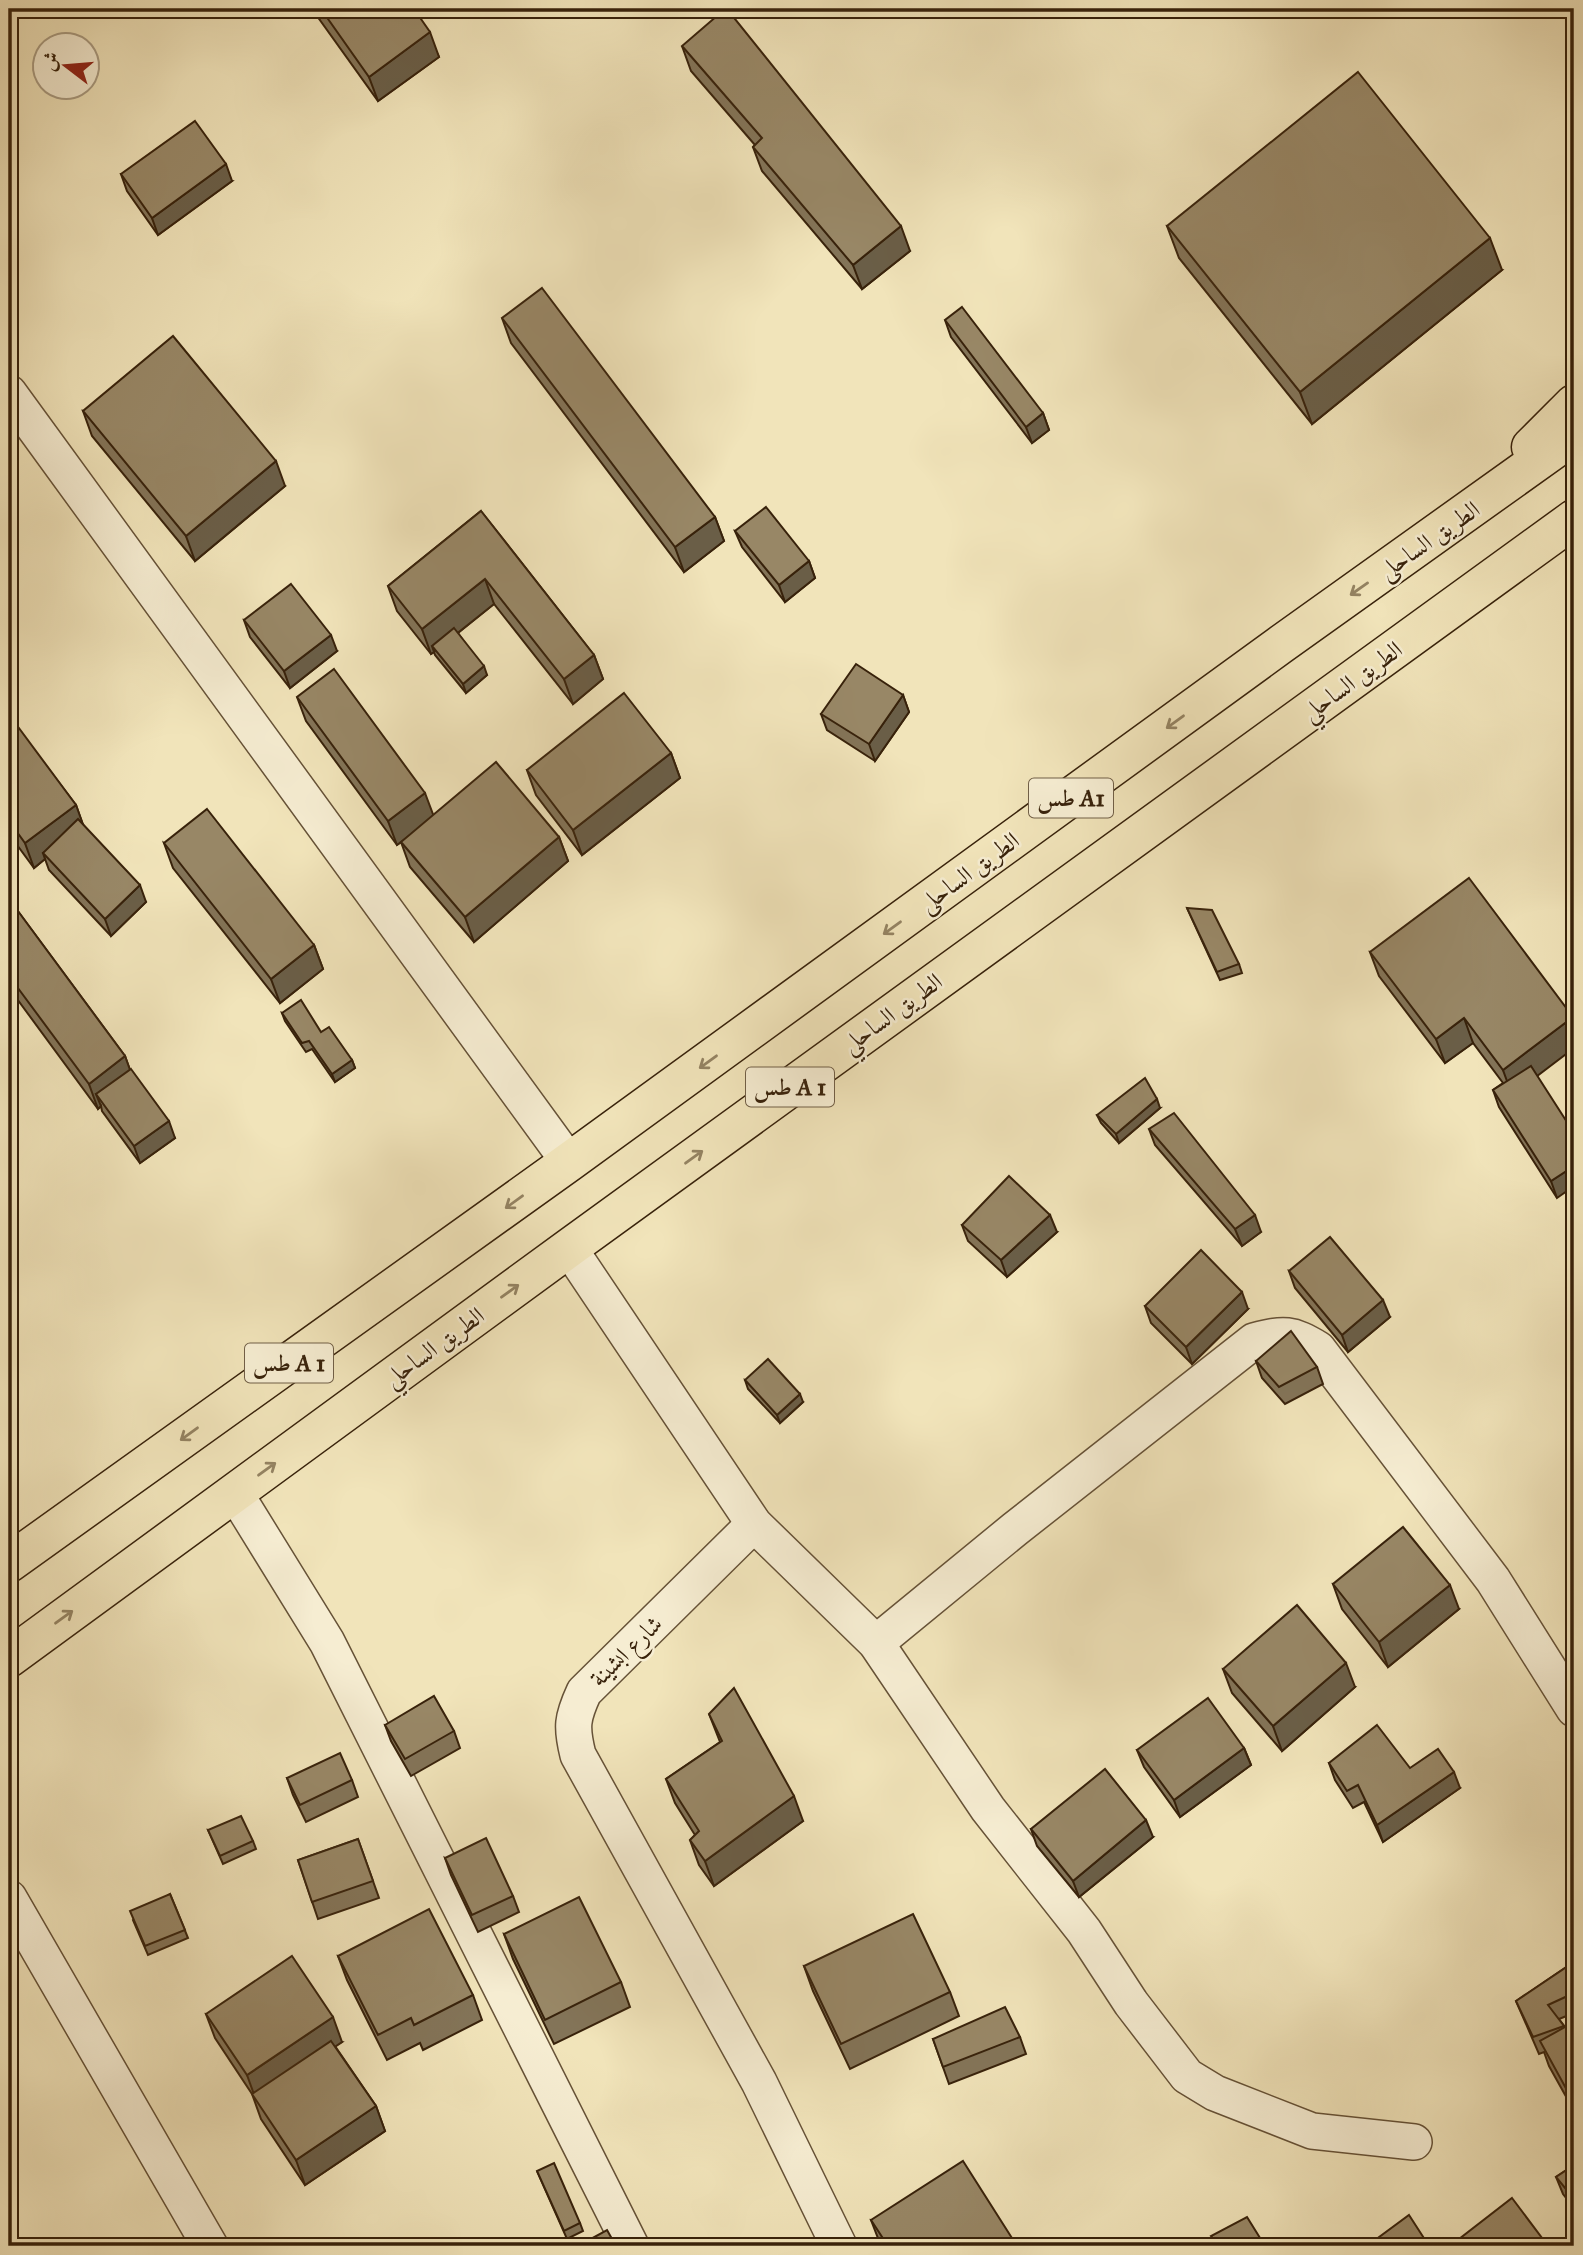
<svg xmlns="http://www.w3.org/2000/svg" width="1583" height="2255" viewBox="0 0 1583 2255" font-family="'IM FELL Great Primer',Amiri,serif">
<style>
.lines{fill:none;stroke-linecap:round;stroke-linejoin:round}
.minor-casing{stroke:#665237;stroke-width:38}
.trunk-casing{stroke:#38220b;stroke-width:41}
.minor{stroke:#f6edd2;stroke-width:35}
.trunk{stroke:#f1e4ba;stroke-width:38}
.wall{fill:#837458;stroke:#38220b;stroke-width:2}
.shaded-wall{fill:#6a5e47;stroke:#38220b;stroke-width:2}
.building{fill:#988766;stroke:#38220b;stroke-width:2}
.oneway{stroke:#948362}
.labels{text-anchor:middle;stroke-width:5;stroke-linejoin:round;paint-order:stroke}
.shield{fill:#f6edd2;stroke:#715f47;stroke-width:2}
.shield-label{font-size:23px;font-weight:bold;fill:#38220b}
.street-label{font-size:24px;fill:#38220b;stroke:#f6edd2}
</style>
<rect width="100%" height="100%" fill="#f1e4ba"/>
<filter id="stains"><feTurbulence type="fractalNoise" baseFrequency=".00286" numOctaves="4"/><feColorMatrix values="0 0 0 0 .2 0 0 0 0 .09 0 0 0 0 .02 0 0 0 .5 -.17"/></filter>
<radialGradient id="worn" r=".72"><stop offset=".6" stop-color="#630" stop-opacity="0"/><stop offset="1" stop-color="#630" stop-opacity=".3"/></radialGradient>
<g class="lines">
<g class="minor-casing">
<g id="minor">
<path d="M9 393 569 1162"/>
<path d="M569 1248 754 1524 876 1643 988 1809 1084 1931 1131 2003 1187 2076 1215 2093 1312 2131 1414 2142"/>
<path d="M235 1493 327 1642 631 2246"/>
<path d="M754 1524 584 1692C572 1718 571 1727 578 1755L759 2082 839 2246"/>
<path d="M876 1643 1015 1529 1254 1341C1285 1333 1291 1333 1318 1349L1493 1580 1574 1709"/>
<path d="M9 1898 210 2246"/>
</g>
</g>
<g class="trunk-casing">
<g id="trunk">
<path d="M1531 447 1574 404"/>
<path d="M9 1563 569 1162 1280 645 1574 435"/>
<path d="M9 1658 569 1248 1574 519"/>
</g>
</g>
<use href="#minor" class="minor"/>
<use href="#trunk" class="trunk"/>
</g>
<g class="wall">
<path d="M312 9H414L439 57 378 101Z"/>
<path d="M682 46 910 251 862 289 762 171 753 147 755 145 691 71Z"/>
<path d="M121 174 232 181 158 235 127 191Z"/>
<path d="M1167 226 1502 270 1312 424 1179 258Z"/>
<path d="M502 318 715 517 724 541 684 572 511 343Z"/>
<path d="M945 320 1043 413 1049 430 1032 443 951 337Z"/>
<path d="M83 411 285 486 195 561 92 436Z"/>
<path d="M481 511 594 655 603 679 573 704 494 604 458 633 487 675 466 693 435 655 434 652 431 654 397 611 388 586Z"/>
<path d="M735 531 809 561 815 578 785 602 742 547Z"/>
<path d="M244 620 337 651 290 688 250 637Z"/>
<path d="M903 695 909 712 875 761 827 730 821 714Z"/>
<path d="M297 697 433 815 559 837 568 861 474 942 410 867 401 842 403 841 397 845 306 721Z"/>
<path d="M9 717 76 805 83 825 146 902 111 936 49 870 45 859 34 868 9 834Z"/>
<path d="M671 753 680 778 582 855 536 795 527 770Z"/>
<path d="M164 843 314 945 323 969 280 1003 173 868Z"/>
<path d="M9 899 125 1056 130 1070 175 1138 140 1163 102 1111 101 1106 98 1109 9 988Z"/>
<path d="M1187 908 1239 964 1242 973 1220 980Z"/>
<path d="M1370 952 1573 1017 1537 1075 1557 1198 1499 1107 1493 1090 1503 1083 1473 1043 1445 1063 1379 976Z"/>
<path d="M282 1013 321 1032 352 1060 355 1068 335 1082 312 1049 306 1052 285 1021Z"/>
<path d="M1160 1108 1119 1143 1101 1123 1097 1115Z"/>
<path d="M1149 1129 1261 1232 1242 1246 1155 1145Z"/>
<path d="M962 1225 1057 1232 1007 1277 968 1241Z"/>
<path d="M1289 1271 1390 1317 1348 1352 1295 1288Z"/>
<path d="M1145 1306 1248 1309 1192 1364 1151 1323Z"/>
<path d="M1256 1361 1317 1367 1323 1384 1285 1404 1262 1378Z"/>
<path d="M745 1380 803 1402 780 1423 748 1389Z"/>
<path d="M1333 1584 1459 1609 1388 1667 1342 1609Z"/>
<path d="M1223 1669 1355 1687 1282 1751 1232 1693Z"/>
<path d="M709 1714 803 1821 714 1886 699 1865 690 1840 695 1835 675 1803 666 1779 720 1742Z"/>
<path d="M385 1725 454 1731 460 1748 411 1776 391 1741Z"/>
<path d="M1244 1748 1251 1765 1180 1817 1144 1767 1137 1750Z"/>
<path d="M1329 1763 1410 1768 1460 1788 1383 1842 1364 1802 1353 1808 1335 1780Z"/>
<path d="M287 1778 352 1780 358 1797 306 1822 293 1795Z"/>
<path d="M1031 1829 1153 1837 1079 1897 1037 1846Z"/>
<path d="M208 1830 253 1841 256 1849 223 1864Z"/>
<path d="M358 1839 379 1898 318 1919 298 1860Z"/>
<path d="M445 1858 513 1896 519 1912 478 1932 451 1875Z"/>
<path d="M170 1894 188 1938 148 1955 133 1920Z"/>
<path d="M504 1934 621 1982 630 2007 554 2044 513 1959Z"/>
<path d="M338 1956 473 1995 482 2020 423 2050 420 2043 387 2060 347 1980Z"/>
<path d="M1574 1962V2013L1559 2019 1565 2027 1574 2022V2111L1549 2066 1544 2052 1539 2054 1523 2017 1516 2001Z"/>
<path d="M804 1966 950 1992 959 2016 850 2069 813 1991Z"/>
<path d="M206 2014 342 2042 335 2046 376 2106 385 2131 305 2185 261 2119 252 2094 215 2038Z"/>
<path d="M1020 2037 1026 2054 949 2084 933 2039Z"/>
<path d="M1574 2165V2208L1563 2194 1556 2177Z"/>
<path d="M537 2171 580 2223 583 2231 567 2239Z"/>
<path d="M871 2220 1017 2246H881Z"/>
</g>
<g class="shaded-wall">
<path d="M1539 9H1553L1542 17Z"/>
<path d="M430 32 439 57 378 101 369 77Z"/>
<path d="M226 164 232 181 158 235 152 218Z"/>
<path d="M901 226 910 251 862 289 853 265Z"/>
<path d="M1490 238 1502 270 1312 424 1300 392Z"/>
<path d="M1043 413 1049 430 1032 443 1026 427Z"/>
<path d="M276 461 285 486 195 561 186 536Z"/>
<path d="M715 517 724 541 684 572 675 547Z"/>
<path d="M809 561 815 578 785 602 779 585Z"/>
<path d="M485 579 494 604 435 651 432 646 434 652 431 654 422 629Z"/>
<path d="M331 635 337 651 290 688 284 671Z"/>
<path d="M594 655 603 679 573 704 564 679Z"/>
<path d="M484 666 487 675 466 693 463 684Z"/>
<path d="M903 695 909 712 875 761 869 744Z"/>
<path d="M671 753 680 778 582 855 573 830Z"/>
<path d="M425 793 434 817 397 845 388 821Z"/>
<path d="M76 805 85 830 43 853 45 859 34 868 25 843Z"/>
<path d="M559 837 568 861 474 942 465 917Z"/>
<path d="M140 885 146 902 111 936 105 919Z"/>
<path d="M314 945 323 969 280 1003 271 979Z"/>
<path d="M1573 1017 1574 1020V1048L1512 1095 1503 1070Z"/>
<path d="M1464 1018 1473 1043 1445 1063 1436 1039Z"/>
<path d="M125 1056 134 1081 96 1094 101 1106 98 1109 89 1084Z"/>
<path d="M352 1060 355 1068 335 1082 332 1074Z"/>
<path d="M1157 1099 1160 1108 1119 1143 1116 1134Z"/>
<path d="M169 1121 175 1138 140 1163 134 1146Z"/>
<path d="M1574 1166V1186L1557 1198 1551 1181Z"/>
<path d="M1050 1215 1057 1232 1007 1277 1001 1260Z"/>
<path d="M1255 1215 1261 1232 1242 1246 1235 1229Z"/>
<path d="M1242 1292 1248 1309 1192 1364 1186 1347Z"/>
<path d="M1383 1300 1390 1317 1348 1352 1342 1335Z"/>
<path d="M800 1394 803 1402 780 1423 777 1415Z"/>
<path d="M1450 1585 1459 1609 1388 1667 1379 1642Z"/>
<path d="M1346 1663 1355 1687 1282 1751 1273 1726Z"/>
<path d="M1244 1748 1251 1765 1180 1817 1174 1800Z"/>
<path d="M1454 1772 1460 1788 1383 1842 1377 1825Z"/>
<path d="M794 1796 803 1821 714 1886 705 1861Z"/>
<path d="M1146 1820 1153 1837 1079 1897 1073 1881Z"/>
<path d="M333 2017 342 2042 256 2100 247 2075Z"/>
<path d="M376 2106 385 2131 305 2185 296 2160Z"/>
</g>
<g class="building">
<path d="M321 9H414L430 32 369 77Z"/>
<path d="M725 9H727L901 226 853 265 753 147 762 138 682 46Z"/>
<path d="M1358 72 1490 238 1300 392 1167 226Z"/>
<path d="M195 121 226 164 152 218 121 174Z"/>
<path d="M542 288 715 517 675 547 502 318Z"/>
<path d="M962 307 1043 413 1026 427 945 320Z"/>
<path d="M173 336 276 461 186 536 83 411Z"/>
<path d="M766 507 809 561 779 585 735 531Z"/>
<path d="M481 511 594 655 564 679 485 579 422 629 388 586Z"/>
<path d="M291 584 331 635 284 671 244 620Z"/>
<path d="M454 628 484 666 463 684 432 646Z"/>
<path d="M856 664 903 695 869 744 821 714Z"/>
<path d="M334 669 425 793 388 821 297 697Z"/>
<path d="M624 693 671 753 573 830 527 770Z"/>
<path d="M10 716 76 805 25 843 9 821V717Z"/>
<path d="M496 762 559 837 465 917 401 842Z"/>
<path d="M207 809 314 945 271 979 164 843Z"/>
<path d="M78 819 140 885 105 919 43 853Z"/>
<path d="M1469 878 1573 1017 1503 1070 1464 1018 1436 1039 1370 952Z"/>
<path d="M9 899 125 1056 89 1084 9 976Z"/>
<path d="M1187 908 1212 910 1239 964 1217 972Z"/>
<path d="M301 1000 321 1032 329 1027 352 1060 332 1074 309 1041 302 1043 282 1013Z"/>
<path d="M1531 1066 1574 1133V1166L1551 1181 1493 1090Z"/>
<path d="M131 1069 169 1121 134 1146 96 1094Z"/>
<path d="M1145 1078 1157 1099 1116 1134 1097 1115Z"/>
<path d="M1174 1113 1255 1215 1235 1229 1149 1129Z"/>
<path d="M1009 1176 1050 1215 1001 1260 962 1225Z"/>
<path d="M1330 1237 1383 1300 1342 1335 1289 1271Z"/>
<path d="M1201 1250 1242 1292 1186 1347 1145 1306Z"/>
<path d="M1291 1331 1317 1367 1279 1387 1256 1361Z"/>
<path d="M768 1359 800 1394 777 1415 745 1380Z"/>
<path d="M1403 1527 1450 1585 1379 1642 1333 1584Z"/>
<path d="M1574 1573V1583L1570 1576Z"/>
<path d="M1297 1605 1346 1663 1273 1726 1223 1669Z"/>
<path d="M734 1688 794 1796 705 1861 690 1840 699 1831 666 1779 722 1741 709 1714Z"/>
<path d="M434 1696 454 1731 405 1759 385 1725Z"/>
<path d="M1208 1698 1244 1748 1174 1800 1137 1750Z"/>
<path d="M1377 1725 1410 1768 1438 1749 1454 1772 1377 1825 1358 1785 1347 1791 1329 1763Z"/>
<path d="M340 1753 352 1780 300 1805 287 1778Z"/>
<path d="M1105 1769 1146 1820 1073 1881 1031 1829Z"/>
<path d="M241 1816 253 1841 220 1856 208 1830Z"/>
<path d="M486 1838 513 1896 472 1915 445 1858Z"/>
<path d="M358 1839 373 1881 312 1902 298 1860Z"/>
<path d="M170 1894 185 1930 145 1946 130 1911Z"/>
<path d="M579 1897 621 1982 545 2020 504 1934Z"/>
<path d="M429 1909 473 1995 414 2025 411 2018 378 2035 338 1956Z"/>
<path d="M913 1914 950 1992 841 2044 804 1966Z"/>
<path d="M292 1956 333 2017 247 2075 206 2014Z"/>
<path d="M1574 1962V1993L1548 2005 1564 2026 1533 2037 1516 2001Z"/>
<path d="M1005 2007 1020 2037 943 2067 933 2039Z"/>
<path d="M1574 2022V2103L1540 2041Z"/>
<path d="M331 2041 376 2106 296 2160 252 2094Z"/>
<path d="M963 2161 1017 2246H888L871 2220Z"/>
<path d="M554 2163 580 2223 564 2231 537 2171Z"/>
<path d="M1574 2165V2199L1556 2177Z"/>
<path d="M1512 2198 1548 2246H1450Z"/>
<path d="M1409 2215 1429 2246H1367Z"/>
<path d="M1247 2217 1265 2246H1219L1211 2236Z"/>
<path d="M607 2230 616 2246H578Z"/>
</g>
<defs><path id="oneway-shaft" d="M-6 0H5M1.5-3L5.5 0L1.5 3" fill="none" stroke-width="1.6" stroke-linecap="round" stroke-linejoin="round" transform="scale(1.75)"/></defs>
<g class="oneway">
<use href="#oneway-shaft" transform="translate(1359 589) rotate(145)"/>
<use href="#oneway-shaft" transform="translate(1175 722) rotate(144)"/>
<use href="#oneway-shaft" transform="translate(892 928) rotate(144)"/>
<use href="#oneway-shaft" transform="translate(708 1062) rotate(144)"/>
<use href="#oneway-shaft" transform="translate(694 1157) rotate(-36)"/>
<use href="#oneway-shaft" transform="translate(514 1202) rotate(144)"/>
<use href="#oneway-shaft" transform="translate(510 1291) rotate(-36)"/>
<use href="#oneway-shaft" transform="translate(189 1434) rotate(144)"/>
<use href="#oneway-shaft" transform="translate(267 1469) rotate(-36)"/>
<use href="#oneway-shaft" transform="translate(64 1617) rotate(-36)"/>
</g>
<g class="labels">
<g class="shield">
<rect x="1029" y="778.5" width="84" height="39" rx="5"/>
<rect x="746" y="1067.5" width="88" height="39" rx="5"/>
<rect x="245" y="1343.5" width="88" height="39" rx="5"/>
</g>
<g class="shield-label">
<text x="1071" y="806">طس A1</text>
<text x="790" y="1095">طس A 1</text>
<text x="289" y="1371">طس A 1</text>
</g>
<g class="street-label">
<text transform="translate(1429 540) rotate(-35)" y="8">الطريق الساحلى</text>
<text transform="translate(1352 681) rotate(-36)" y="8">الطريق الساحلي</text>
<text transform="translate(969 872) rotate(-36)" y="8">الطريق الساحلى</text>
<text transform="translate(892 1013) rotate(-36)" y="8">الطريق الساحلي</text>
<text transform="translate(434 1347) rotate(-36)" y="8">الطريق الساحلي</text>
<text transform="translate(626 1651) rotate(-44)" y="8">شارع ابشينة</text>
</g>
</g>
<rect width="1583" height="2255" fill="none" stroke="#f1e4ba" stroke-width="35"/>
<rect x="10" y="10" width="1562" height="2234" fill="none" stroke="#38220b" stroke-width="3.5"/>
<rect x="18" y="18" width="1548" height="2220" fill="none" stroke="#38220b" stroke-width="2"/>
<g transform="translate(66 66) rotate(286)"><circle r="33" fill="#f6edd2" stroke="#aa9c82" stroke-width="2"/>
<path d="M0-5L12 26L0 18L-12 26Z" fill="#8f2418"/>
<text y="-10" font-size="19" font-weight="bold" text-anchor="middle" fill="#38220b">ش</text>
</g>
<rect width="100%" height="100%" filter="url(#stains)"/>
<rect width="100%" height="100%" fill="url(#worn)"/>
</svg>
